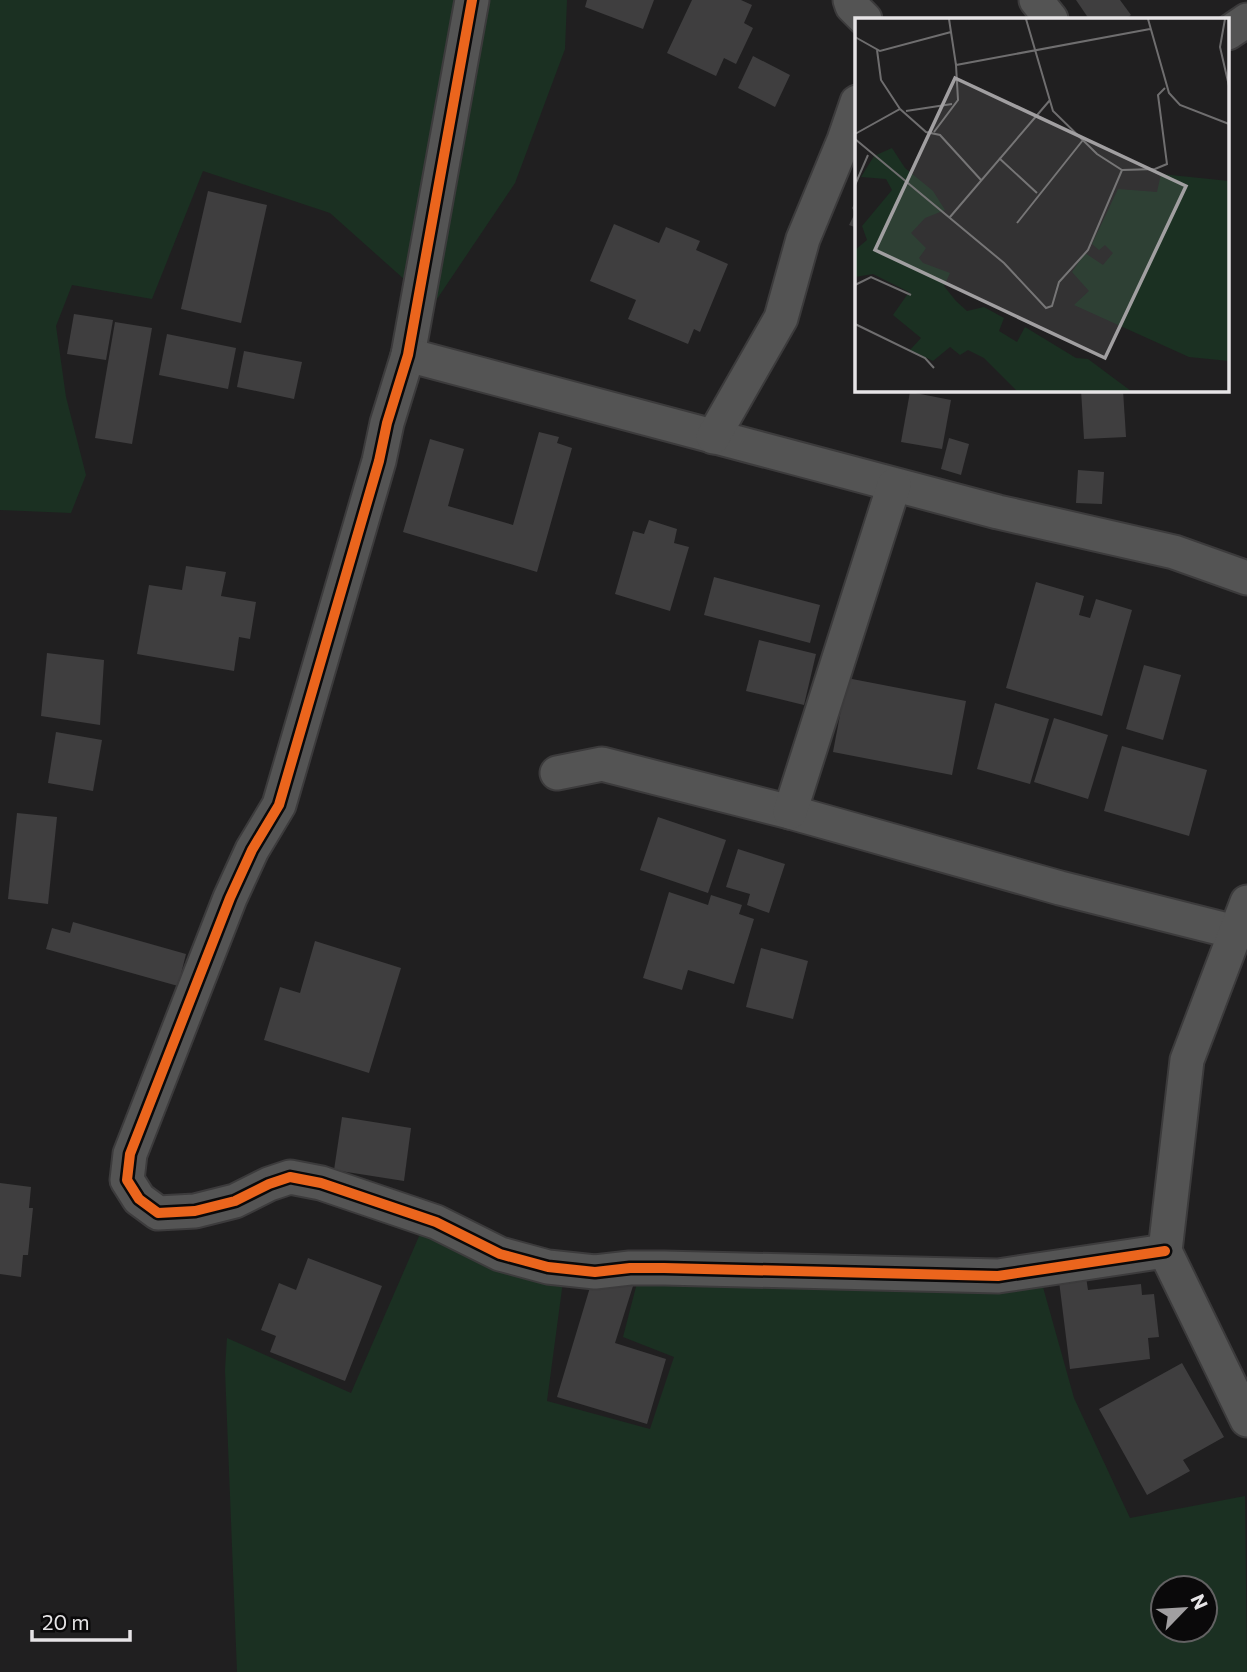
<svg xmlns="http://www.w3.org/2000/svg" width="1247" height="1672" viewBox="0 0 1247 1672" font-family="Commissioner,sans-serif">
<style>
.green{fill:#1b3022;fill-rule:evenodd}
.building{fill:#3f3e3f}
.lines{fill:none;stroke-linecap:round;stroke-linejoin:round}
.street-casing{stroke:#3c3b3c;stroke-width:37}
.street{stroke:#545454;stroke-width:33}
.cycleway-casing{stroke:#0a090a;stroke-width:15}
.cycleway{stroke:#eb651d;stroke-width:10}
.inset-road{fill:none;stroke:#6f6e6f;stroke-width:2}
.view{fill:#a19fa1;fill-opacity:0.15;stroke:#a19fa1;stroke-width:3.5}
.inset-edge{fill:none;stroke:#e6e4e6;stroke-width:3.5}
</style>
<rect width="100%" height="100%" fill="#201f20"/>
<g class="green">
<path d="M0 0H567L565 49 515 183 433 305 330 213 203 171 152 299 72 285 56 326 66 397 86 475 71 513 0 510Z"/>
<path d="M420 1234 566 1259 547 1401 650 1429 674 1357 623 1337 638 1279 1041 1280 1074 1398 1130 1518 1245 1496 1247 1672H237L225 1370 227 1338 351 1393ZM1163 1588H1205V1630H1163Z"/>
</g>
<g class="building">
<path d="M587 0H654L643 29 585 7Z"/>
<path d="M692 0H741L752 5 744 23 753 28 736 64 724 58 716 76 667 53Z"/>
<path d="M1076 0H1120L1131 15 1125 19H1089Z"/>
<path d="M753 56 790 75 775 107 738 88Z"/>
<path d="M208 191 267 205 241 323 181 309Z"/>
<path d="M857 198V228L849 225 855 213 852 208Z"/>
<path d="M614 224 659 243 666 227 700 241 696 250 728 264 700 332 694 329 688 344 628 319 636 300 590 281Z"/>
<path d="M74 314 113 320 106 360 67 354Z"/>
<path d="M115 322 152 328 132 444 95 438Z"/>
<path d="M167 334 236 348 228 389 159 375Z"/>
<path d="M244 351 302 362 294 399 237 387Z"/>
<path d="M1081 390H1123L1126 437 1084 439Z"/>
<path d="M910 392 951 400 942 449 901 442Z"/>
<path d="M539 432 559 437 557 443 572 448 537 572 403 532 430 439 464 449 448 506 513 525Z"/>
<path d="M949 438 969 444 961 475 941 469Z"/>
<path d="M1078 470 1104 472 1102 504 1076 503Z"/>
<path d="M649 520 677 529 674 543 689 547 670 611 615 594 633 531 644 534Z"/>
<path d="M186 566 226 572 221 596 256 602 250 639 239 637 234 671 137 654 149 585 182 590Z"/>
<path d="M714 577 820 605 810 643 704 615Z"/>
<path d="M1036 582 1084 596 1079 615 1090 618 1096 599 1132 610 1102 716 1006 688Z"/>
<path d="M759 640 816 654 804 705 746 691Z"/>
<path d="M47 653 104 660 100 725 41 716Z"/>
<path d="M1144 665 1181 675 1163 740 1126 729Z"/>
<path d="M847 678 966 701 952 775 833 752Z"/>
<path d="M995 703 1049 719 1030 784 977 769Z"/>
<path d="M1054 718 1108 735 1088 799 1034 782Z"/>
<path d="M56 732 102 740 93 791 48 783Z"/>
<path d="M1122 746 1207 770 1189 836 1104 811Z"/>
<path d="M17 813 57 817 48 904 8 899Z"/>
<path d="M658 817 726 840 708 893 640 870Z"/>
<path d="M738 849 785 864 769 913 747 905 750 894 726 887Z"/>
<path d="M669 892 708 905 711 895 742 905 739 914 754 919 734 984 688 970 682 990 643 978Z"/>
<path d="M73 922 186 954 178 986 46 949 52 928 70 933Z"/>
<path d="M315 941 401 968 369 1073 264 1040 280 987 300 993Z"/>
<path d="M761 948 808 961 793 1019 746 1007Z"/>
<path d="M342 1117 411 1128 404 1181 334 1170Z"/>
<path d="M0 1183 31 1187 29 1208H33L28 1255H23L21 1277 0 1274Z"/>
<path d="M308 1258 382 1286 345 1381 270 1352 276 1336 261 1330 279 1283 296 1290Z"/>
<path d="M594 1274 633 1286 615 1343 666 1359 647 1424 557 1397Z"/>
<path d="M1086 1277 1088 1290 1141 1284 1142 1295 1154 1294 1159 1337 1148 1338 1150 1359 1070 1369 1059 1281Z"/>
<path d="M1182 1363 1224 1437 1183 1460 1190 1471 1147 1495 1099 1409Z"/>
</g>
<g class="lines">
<g class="street-casing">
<g id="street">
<path d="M472 0 408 355 387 423 379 461 279 805 252 850 230 898 130 1154 127 1180 139 1199 158 1213 195 1211 235 1201 269 1184 290 1177 321 1183 436 1222 500 1254 548 1267 595 1272 630 1268H664L998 1276 1165 1251"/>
<path d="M850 0 852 6 865 19"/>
<path d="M1036 0 1051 19"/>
<path d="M1228 33 1247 20"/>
<path d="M408 355 998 512 1174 552 1247 578"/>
<path d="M713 437 781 318 803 239 844 140 857 102"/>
<path d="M557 773 602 764 790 812 1060 888 1235 932"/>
<path d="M790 812 894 485"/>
<path d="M1247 902 1187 1060 1165 1251 1247 1420"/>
</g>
</g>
<use href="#street" class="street"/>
<g class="cycleway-casing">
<path id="cycleway" d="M472 0 408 355 387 423 379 461 279 805 252 850 230 898 130 1154 127 1180 139 1199 158 1213 195 1211 235 1201 269 1184 290 1177 321 1183 436 1222 500 1254 548 1267 595 1272 630 1268H664L998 1276 1165 1251"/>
</g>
<use href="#cycleway" class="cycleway"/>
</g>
<g transform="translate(855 18)">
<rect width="374" height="374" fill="#201f20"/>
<path d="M37 130 50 150 78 173 90 192 70 200 56 215 71 230 64 240 68 245 95 255 89 268 101 283 112 293 129 289 149 300 144 313 162 324 170 309 221 340 233 341 276 373H162L129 340 113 332 105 337 95 329 78 343 55 332 66 320 38 297 54 274 18 256 0 259V232L12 222 7 208 37 172 31 161 6 159 19 138ZM306 156 374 163V343L334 339 219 287 234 273 217 254 230 235 248 247 258 235 250 227 244 232 237 226 263 171 302 174Z" fill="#1b3022"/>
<path class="inset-road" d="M94 1 101 47 295 11M171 1 198 93 242 136 267 152 300 151 312 146 303 77 310 70M293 1 314 75 325 87 374 106M370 1 365 29 374 68M0 19 25 33 96 14M22 32 26 62 45 91M51 93 97 86M79 114 103 82 101 47M0 116 45 91 71 114 85 117 126 162M0 121 149 245 191 290 197 288 204 264 233 232 267 152M144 140 182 175M0 167 13 137M95 199 195 82M162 205 228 122M0 267 16 259 56 277M0 306 70 340 79 350"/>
<path class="view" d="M100 60 331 168 250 340 20 232Z"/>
<rect width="374" height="374" class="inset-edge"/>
</g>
<g transform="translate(1184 1609) rotate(65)"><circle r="33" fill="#0a090a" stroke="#626162" stroke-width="2"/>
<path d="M0-5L12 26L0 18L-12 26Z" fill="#a19fa1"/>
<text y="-10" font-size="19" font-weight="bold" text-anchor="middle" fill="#e6e4e6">N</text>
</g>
<path d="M32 1630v10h98v-10" fill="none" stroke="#e6e4e6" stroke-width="3.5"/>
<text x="42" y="1630" font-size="21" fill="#e6e4e6" stroke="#0a090a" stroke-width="5" paint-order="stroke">20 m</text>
</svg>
